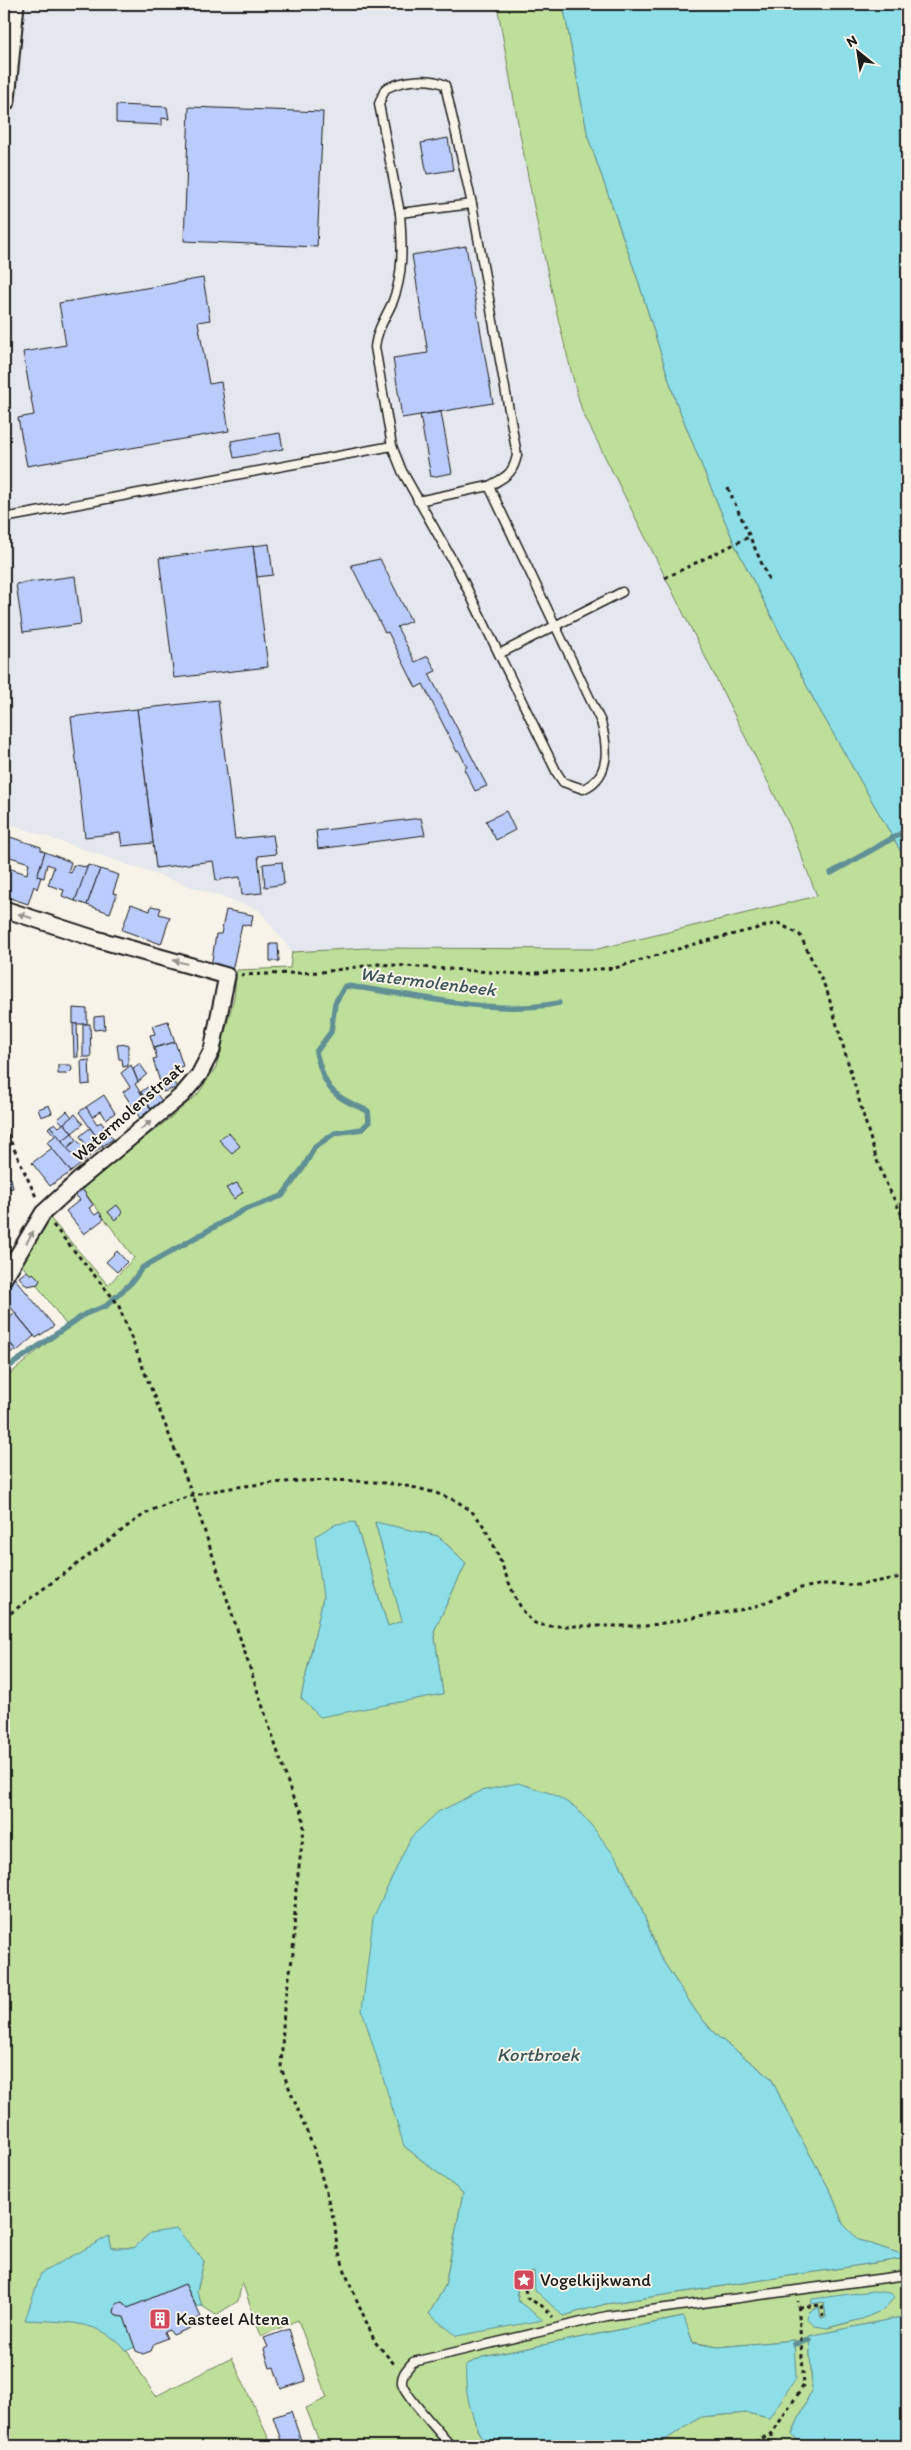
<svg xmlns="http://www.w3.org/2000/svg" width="911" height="2450" viewBox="0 0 911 2450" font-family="Itim,sans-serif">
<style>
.built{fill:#e5e7ee}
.green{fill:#bedf99;stroke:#6d7e5a;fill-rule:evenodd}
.water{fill:#8ddee6;stroke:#609095}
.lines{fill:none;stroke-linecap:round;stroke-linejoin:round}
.stream{stroke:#609095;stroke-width:5.5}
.building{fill:#baccfc;stroke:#1c1c1c}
.service-casing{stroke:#1c1c1c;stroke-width:11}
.minor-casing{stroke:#1c1c1c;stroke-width:19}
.secondary-casing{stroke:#1c1c1c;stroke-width:25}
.path{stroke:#1c1c1c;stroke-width:3;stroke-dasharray:4 4;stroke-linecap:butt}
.service{stroke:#f7f3e8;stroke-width:8}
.minor{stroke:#f7f3e8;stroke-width:15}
.secondary{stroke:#f7f3e8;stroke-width:21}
.oneway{fill:#94928c}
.labels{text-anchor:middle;stroke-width:4;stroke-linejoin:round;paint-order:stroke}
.street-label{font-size:18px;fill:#1c1c1c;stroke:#f7f3e8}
.poi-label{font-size:18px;fill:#1c1c1c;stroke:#f7f3e8;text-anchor:start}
.water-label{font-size:19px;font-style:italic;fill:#3e5659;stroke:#f7f3e8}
</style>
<rect width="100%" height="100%" fill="#f7f3e8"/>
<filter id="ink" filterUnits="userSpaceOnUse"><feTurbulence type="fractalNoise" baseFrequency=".02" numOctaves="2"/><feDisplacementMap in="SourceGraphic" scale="10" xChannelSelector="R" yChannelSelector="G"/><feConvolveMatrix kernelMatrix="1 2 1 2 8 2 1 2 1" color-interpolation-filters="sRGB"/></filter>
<g filter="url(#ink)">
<path class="built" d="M4 4H500L497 5 531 198 561 338 582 411 789 824 817 896 598 949 367 948 292 952 259 910 4 822Z"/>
<path class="green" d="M497 4H563L588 137 638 280 675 399 704 471 735 545 814 700 907 862V2256L859 2240 843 2224 832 2194 794 2126 771 2078 716 2035 697 2013 659 1955 640 1905 618 1860 404 2146 463 2193 445 2286 429 2314 542 2320 519 2302 514 2275 534 2271 563 2316 605 2304 907 2258V2316L809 2336 812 2389 792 2434 802 2446H662L663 2441 699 2417 747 2413 769 2418 794 2340 718 2347 693 2342 683 2317 483 2357 466 2365 475 2423 486 2446H321L306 2408 327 2398 298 2320 261 2336 242 2282 238 2301 216 2315 202 2306 197 2291 204 2261 150 2233 134 2248H112L109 2237 25 2320C54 2321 97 2318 119 2341 134 2357 142 2379 156 2396L232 2358 272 2446H4V1379L67 1326 22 1265 50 1218 108 1285 134 1258 80 1186 164 1123 198 1094 216 1067 234 997 237 970 290 968 292 952 367 948 598 949 817 896 789 824 582 411C544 277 521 141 497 4ZM355 1522 388 1626 403 1622 375 1523 438 1536 466 1563 434 1631 443 1694 301 1698 323 1598ZM895 2297C876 2318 854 2321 828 2328L809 2312 819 2307 821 2318H826L824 2302Z"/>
<g class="water">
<path d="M563 4H907V862L814 700 735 545 704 471 675 399 638 280 588 137Z"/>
<path d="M355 1522 388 1626 402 1621 375 1522 438 1536 466 1563 434 1631 443 1694 320 1717 301 1698 323 1598 315 1536 336 1524Z"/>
<path d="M518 1783 553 1794 575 1807 591 1825 618 1860 640 1905 659 1955 697 2013 716 2035 771 2078 794 2126 832 2194 843 2224 859 2240 907 2256V2258L605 2304 563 2316 535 2290 534 2271 514 2275 519 2302 543 2320 457 2336 429 2314 445 2286 463 2193 404 2146 362 2010 373 1918 411 1837 438 1812 481 1791Z"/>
<path d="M177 2229 204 2261 197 2291 202 2306 197 2307 185 2284 128 2308 123 2302 116 2304 114 2312 117 2316 124 2317 135 2347 126 2351C102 2319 61 2322 25 2320L41 2273 109 2236 112 2248H134L150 2233Z"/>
<path d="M873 2291 890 2293 895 2297 883 2310 862 2319 827 2328 815 2326 807 2319 809 2312 819 2307 821 2318 826 2317 824 2302 811 2304 812 2299Z"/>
<path d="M907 2316V2446H802L792 2434 812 2389 809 2336Z"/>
<path d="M684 2317 693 2343 718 2347 794 2340 796 2378 769 2418 747 2413 699 2417 664 2441 662 2446H486C472 2419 464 2396 466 2365L483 2357Z"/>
</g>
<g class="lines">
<g class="stream">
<path d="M831 873 907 830"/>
<path d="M4 1370 85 1314 106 1306 132 1282 142 1268 244 1210 282 1196 303 1168 315 1147 335 1133 362 1129 369 1122 368 1111C331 1095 326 1091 316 1052L331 1032 335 1003 345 986C415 993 489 1017 559 1003"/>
<path d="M794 2344 809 2340"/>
</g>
</g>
<g class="building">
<path d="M116 105 167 107 169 119 162 118V125L116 123Z"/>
<path d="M189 107 323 112 317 247 184 241Z"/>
<path d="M448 138 453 170 427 174 421 143Z"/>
<path d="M466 246 493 403 402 418 393 358 428 353 412 255Z"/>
<path d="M203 278 210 320 198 322 209 384 221 382 229 431 27 466 18 418 34 415 23 352 66 345 59 303Z"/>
<path d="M441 412 452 473 431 477 420 415Z"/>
<path d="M280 433 283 449 234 458 231 441Z"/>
<path d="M269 544 273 575 257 577 253 546Z"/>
<path d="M253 546 268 667 174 678 159 558Z"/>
<path d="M380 559 411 621 397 627 415 662 428 656 436 671 429 674 487 786 475 791 464 769 467 767 459 751 457 752 423 684 416 688 388 632 385 633 351 565Z"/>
<path d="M75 576 81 624 23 632 16 584Z"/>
<path d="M218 700 235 839 273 835 276 854 258 856 262 893 242 895 240 877 216 880 213 861 156 868 137 709Z"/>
<path d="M137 709 153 843 122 846 120 833 85 837 71 717Z"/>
<path d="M506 811 515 830 496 840 486 821Z"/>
<path d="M421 818 425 835 318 849 316 831Z"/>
<path d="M4 835 41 847V850L45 852 37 876 41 877 37 889 34 886 28 904 4 896V874L8 868 27 874 29 863 4 855Z"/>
<path d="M45 852 71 862 68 872 71 873 73 865 88 867 75 901 62 896 64 890 48 885 54 867 47 864 44 878 37 876Z"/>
<path d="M282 862 284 884 265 887 263 864Z"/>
<path d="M88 865 100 869 87 905 75 901Z"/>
<path d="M100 869 119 875 113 893 117 894 110 913 87 905Z"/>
<path d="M131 904 150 911 151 906 161 908 159 914 170 917 161 944 122 930Z"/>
<path d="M226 910 253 915 251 926 242 924 232 971 211 967 216 934H221Z"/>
<path d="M270 944H278L279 961H270Z"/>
<path d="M73 1008 87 1009V1024H73Z"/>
<path d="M104 1016 105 1029 94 1030V1017Z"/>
<path d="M168 1021 175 1042 154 1048 150 1035 155 1034 152 1026Z"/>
<path d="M73 1024H77L78 1057H74Z"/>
<path d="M83 1024H90L91 1057H83Z"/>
<path d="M175 1042 183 1066 171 1070 176 1088 163 1092 153 1059 157 1058 154 1048Z"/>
<path d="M128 1044V1066L123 1067 122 1059H119L117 1045Z"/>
<path d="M89 1060 90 1084 82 1085 81 1061Z"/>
<path d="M140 1064 147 1074 138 1082 133 1069Z"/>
<path d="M58 1065H71L72 1070 68 1074H58Z"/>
<path d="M131 1065 138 1082 135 1084 151 1109 140 1118 123 1092 130 1087 121 1073Z"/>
<path d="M150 1085 162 1101 151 1109 141 1092Z"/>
<path d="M104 1095 115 1113 106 1119 101 1111 92 1117 86 1107Z"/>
<path d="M49 1105 52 1113 41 1117 38 1109Z"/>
<path d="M86 1107 97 1124 101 1122 113 1139 103 1146 79 1112Z"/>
<path d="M67 1111 72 1117 63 1124 58 1119Z"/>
<path d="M75 1114 83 1124 72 1133 64 1123Z"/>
<path d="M55 1123 59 1127 64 1123 72 1133 62 1141 50 1126Z"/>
<path d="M50 1126 81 1164 71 1172 47 1142 55 1136 48 1128Z"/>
<path d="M90 1128 103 1146 92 1154 80 1136Z"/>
<path d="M228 1132 240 1146 232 1153 219 1140Z"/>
<path d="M72 1133 77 1140 67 1148 62 1141Z"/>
<path d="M77 1140 90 1156 81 1164 67 1148Z"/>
<path d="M52 1148 71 1172 50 1186 32 1163Z"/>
<path d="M11 1178 13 1188 4 1190V1179Z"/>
<path d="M237 1183 243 1192 234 1199 226 1188Z"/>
<path d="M80 1186 93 1205 89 1208 95 1215 99 1212 104 1219 84 1234 66 1211 80 1200 73 1192Z"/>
<path d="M117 1205 123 1213 115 1220 108 1212Z"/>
<path d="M117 1251 127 1262 117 1272 106 1262Z"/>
<path d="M27 1271 31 1275 33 1273 40 1280 38 1284 27 1286 19 1277Z"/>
<path d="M12 1275 54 1326 36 1338 4 1299 9 1292 4 1286V1282Z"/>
<path d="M15 1313 34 1336 17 1351 4 1336V1323Z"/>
<path d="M6 1339 15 1349 4 1359V1342Z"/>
<path d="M185 2284 201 2317 190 2321V2328L173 2335 169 2330 164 2332 167 2338 154 2344 151 2351 143 2354 136 2351 124 2317 117 2316 114 2312 116 2304 122 2302 128 2308Z"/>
<path d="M289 2329 306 2381 281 2389 274 2367 270 2368 264 2349 268 2347 264 2338Z"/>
<path d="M291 2411 303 2446H283L273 2417Z"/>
</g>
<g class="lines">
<g class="service-casing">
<g id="service">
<path d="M400 213 379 104 385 89C402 80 429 77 445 85L472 204"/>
<path d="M418 501 489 486 601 722C608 747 611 777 583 789L563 782 557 773 459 572 402 471 392 446 375 347C377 329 386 317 393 301 404 273 402 242 400 213L472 204 517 455C513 475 505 477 489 486"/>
<path d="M4 518 392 446"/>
<path d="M499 654 622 592"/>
<path d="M451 2446C441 2434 404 2394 402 2383 401 2374 408 2368 413 2362L607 2316 907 2275"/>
</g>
</g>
<g class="minor-casing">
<path id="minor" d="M4 909 96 939 227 976 212 1050 199 1075 182 1095 79 1180 43 1213 4 1278"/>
</g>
<g class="secondary-casing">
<path id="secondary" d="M4 100 13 4"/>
</g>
<g class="path">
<path d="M728 488 770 582"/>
<path d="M665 578 749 537"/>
<path d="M241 975 322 972 378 964 518 974 615 968 691 945 778 923 800 935 827 991 876 1158 886 1183 907 1225"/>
<path d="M4 1127 37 1199"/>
<path d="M53 1225 118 1304 193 1496 293 1798 302 1812 304 1829 296 1889 293 1953 284 2008 281 2068 314 2149 335 2225 337 2248 349 2282 375 2342 396 2366"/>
<path d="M4 1618C37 1593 71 1569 104 1544 123 1530 142 1513 164 1505 227 1478 419 1464 472 1512 501 1539 508 1605 535 1623 539 1625 545 1625 550 1626H646L751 1608 801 1588 825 1584 859 1585 907 1576"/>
<path d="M525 2289 527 2298 542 2306 553 2317"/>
<path d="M799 2307 822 2305 823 2316"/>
<path d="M772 2433V2446"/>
<path d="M748 2446 772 2433 804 2385 798 2301"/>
</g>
<use href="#service" class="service"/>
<use href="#minor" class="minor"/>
<use href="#secondary" class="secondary"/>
</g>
<defs><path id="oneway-solid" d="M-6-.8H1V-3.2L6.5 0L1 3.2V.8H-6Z" transform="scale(1.25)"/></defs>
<g class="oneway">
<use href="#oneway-solid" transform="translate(25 916) rotate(-162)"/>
<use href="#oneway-solid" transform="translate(180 962) rotate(-164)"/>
<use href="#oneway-solid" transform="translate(146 1125) rotate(-40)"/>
<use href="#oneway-solid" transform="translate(30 1237) rotate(-60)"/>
</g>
</g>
<defs>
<g id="sight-square" transform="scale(1.125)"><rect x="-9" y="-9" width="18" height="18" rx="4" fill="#d1495b" stroke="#f7f3e8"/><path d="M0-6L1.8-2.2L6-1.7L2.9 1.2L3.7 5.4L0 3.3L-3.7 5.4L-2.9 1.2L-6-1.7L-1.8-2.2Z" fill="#fff"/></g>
<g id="building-square" transform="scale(1.125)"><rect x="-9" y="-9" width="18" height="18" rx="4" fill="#d1495b" stroke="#f7f3e8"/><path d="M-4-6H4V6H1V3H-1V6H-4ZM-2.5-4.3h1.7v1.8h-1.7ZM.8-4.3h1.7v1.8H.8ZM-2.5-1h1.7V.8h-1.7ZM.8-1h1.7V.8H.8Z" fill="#fff"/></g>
</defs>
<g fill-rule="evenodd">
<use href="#sight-square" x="524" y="2280"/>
<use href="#building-square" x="160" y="2319"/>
</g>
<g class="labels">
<g class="street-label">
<text transform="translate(128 1112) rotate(-41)" y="6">Watermolenstraat</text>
</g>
<g class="poi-label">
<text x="540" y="2286">Vogelkijkwand</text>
<text x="176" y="2325">Kasteel Altena</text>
</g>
<g class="water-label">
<text transform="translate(428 981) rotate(7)" y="7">Watermolenbeek</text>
<text x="538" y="2061">Kortbroek</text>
</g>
</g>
<rect width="911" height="2450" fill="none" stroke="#f7f3e8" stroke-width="20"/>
<rect x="10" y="10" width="891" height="2430" fill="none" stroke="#1c1c1c" stroke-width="2" filter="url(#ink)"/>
<g transform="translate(858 52) rotate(330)" stroke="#f7f3e8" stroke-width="4" paint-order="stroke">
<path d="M0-4L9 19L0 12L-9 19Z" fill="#1c1c1c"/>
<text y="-8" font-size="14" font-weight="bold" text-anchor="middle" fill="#1c1c1c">N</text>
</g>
</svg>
